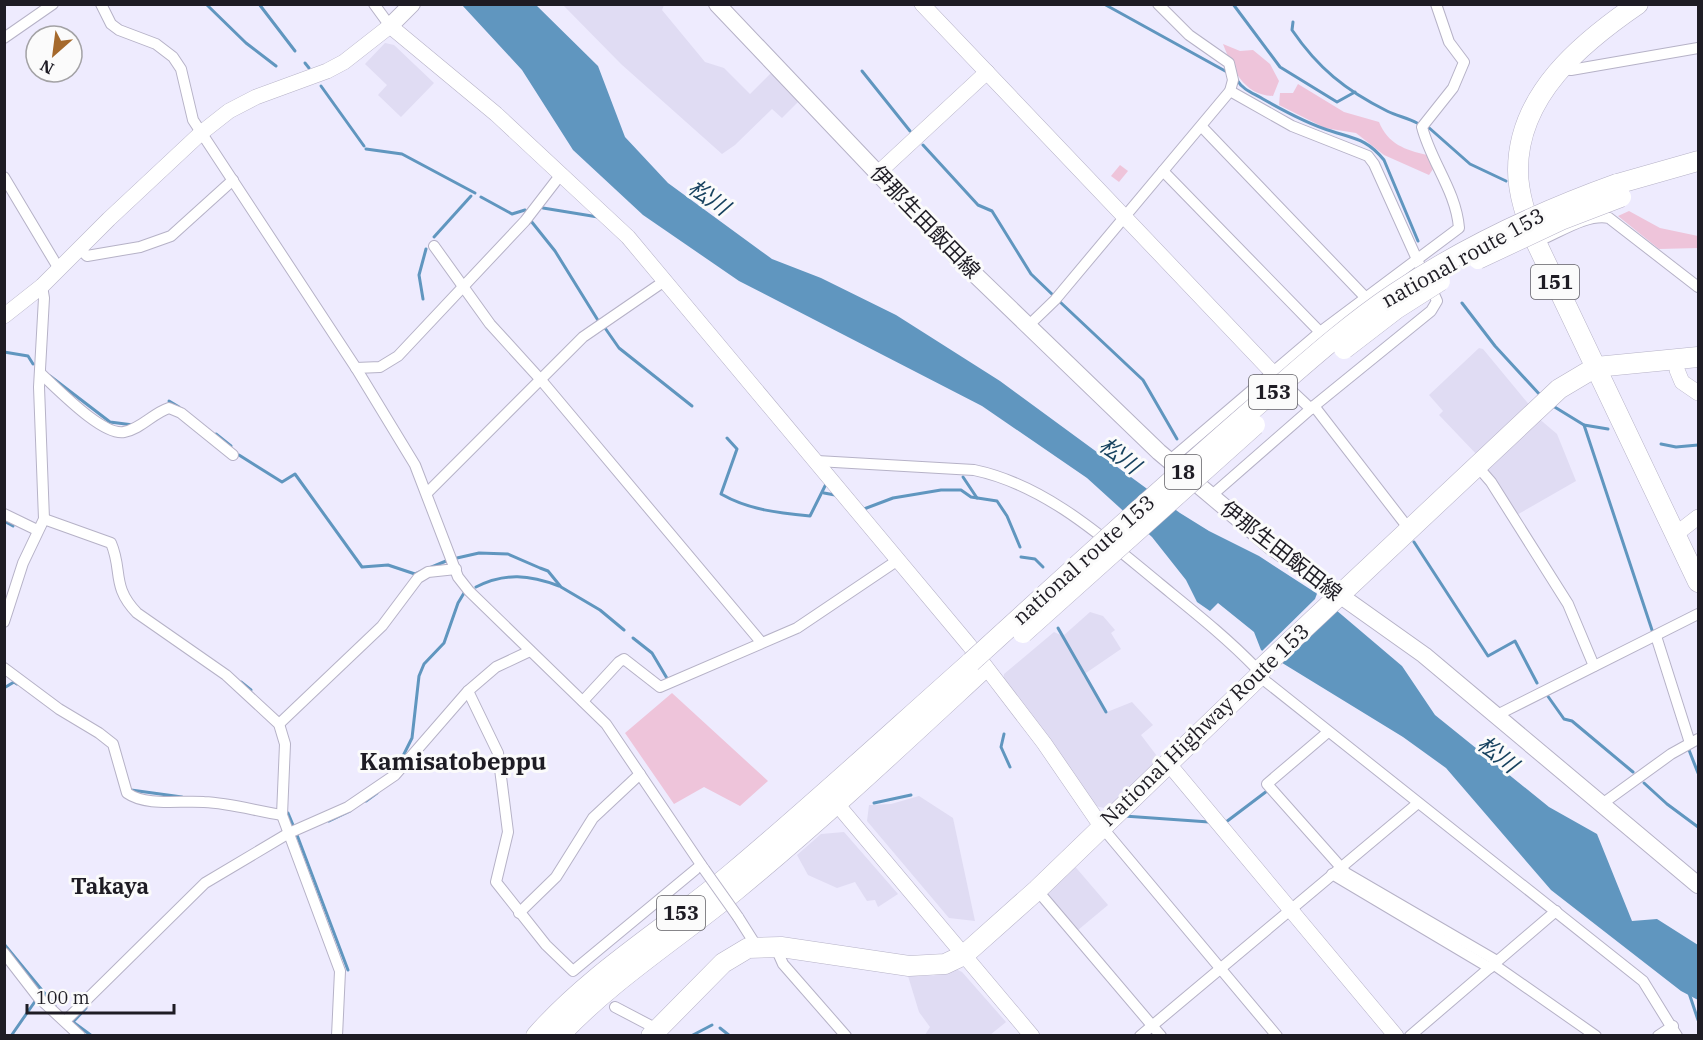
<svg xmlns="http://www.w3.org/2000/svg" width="1703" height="1040" viewBox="0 0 1703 1040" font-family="'IBM Plex Serif','Noto Sans JP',serif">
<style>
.built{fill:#e0dcf3}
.green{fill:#eec4da}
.water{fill:#6096bf}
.pier{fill:#eeebfe}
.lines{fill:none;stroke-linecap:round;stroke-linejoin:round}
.stream{stroke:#6096bf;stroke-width:3}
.street-casing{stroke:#b6b2c7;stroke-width:12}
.secondary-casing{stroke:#b6b2c7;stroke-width:16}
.primary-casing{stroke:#b6b2c7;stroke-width:18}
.highway-casing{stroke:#b6b2c7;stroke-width:21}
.street{stroke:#fff;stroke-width:10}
.secondary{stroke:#fff;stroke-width:15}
.primary{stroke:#fff;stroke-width:16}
.highway{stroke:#fff;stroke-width:20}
.street-bridge-casing{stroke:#b6b2c7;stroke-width:12;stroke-linecap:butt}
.highway-bridge-casing{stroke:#b6b2c7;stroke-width:21;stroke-linecap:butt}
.street-bridge{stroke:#fff;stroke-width:10}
.highway-bridge{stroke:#fff;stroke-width:20}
.labels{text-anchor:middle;stroke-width:6;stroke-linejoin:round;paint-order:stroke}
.shield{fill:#fbfbfb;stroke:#605f64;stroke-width:1.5}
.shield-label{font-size:20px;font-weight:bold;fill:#1e1c24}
.street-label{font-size:21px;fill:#1e1c24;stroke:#fbfbfb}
.water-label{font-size:22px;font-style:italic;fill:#17425f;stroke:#fbfbfb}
.neighbourhood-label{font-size:22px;font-weight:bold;fill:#1e1c24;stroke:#fbfbfb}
.quarter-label{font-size:24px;font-weight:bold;fill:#1e1c24;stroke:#fbfbfb}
</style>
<rect width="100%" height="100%" fill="#eeebfe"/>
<g class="built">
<path d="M563 5H664L662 10 705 62 724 68 750 94 773 71 800 100 782 118 772 109 735 145 722 154 621 64Z"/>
<path d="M385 43 394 45 434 83 401 117 378 95 387 85 365 64Z"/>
<path d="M1479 348 1483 349 1531 407 1479 457 1439 415 1443 411 1429 395Z"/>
<path d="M1537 417 1557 434 1576 481 1515 516 1484 467Z"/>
<path d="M1090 612 1103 616 1115 630 1111 633 1121 649 1083 675 1107 712 1132 702 1153 725 1141 735 1160 760 1109 809 1095 806 1003 681 1004 674 1054 632 1063 636Z"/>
<path d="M919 796 953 818 975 921 949 918 867 821 869 805 891 804Z"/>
<path d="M844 832 898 894 878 907 875 900 867 901 855 882 837 888 808 875 797 855 821 834Z"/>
<path d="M1072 863 1108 905 1078 930 1045 892Z"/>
<path d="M956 969 962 972 1006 1022 990 1035H925L930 1027 919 1012 908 976H933Z"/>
</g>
<g class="green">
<path d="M1223 44 1240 51 1253 50 1270 64 1279 81 1273 96C1243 95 1233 69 1223 44Z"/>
<path d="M1298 84 1344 112 1379 122C1388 144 1405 150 1427 155L1433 169 1429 175 1384 155 1356 133 1325 128 1279 105 1280 93H1293Z"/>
<path d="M1120 165 1128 171 1119 182 1111 176Z"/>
<path d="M1629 211 1660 228 1698 236V248L1659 249 1618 216Z"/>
<path d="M672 693 768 781 740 806 704 787 674 804 625 733Z"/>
</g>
<path class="water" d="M535 4 598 66 625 137 668 183 772 259 821 278 896 315 1000 381 1180 513 1209 531 1259 556 1316 593 1402 666 1435 715 1549 807 1597 834 1632 921 1657 919 1698 945V1000L1681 991 1551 890 1446 768 1403 737 1261 650 1254 632 1218 603 1210 611 1197 602 1186 580 1152 537 1087 478 982 406 739 281 643 215 573 150 522 70 462 5Z"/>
<path class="pier" d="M1318 591 1326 597 1277 664 1260 653 1315 599Z"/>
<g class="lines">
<g class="stream">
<path d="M206 4 246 43 276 66"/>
<path d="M259 4 295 51"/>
<path d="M1104 4 1227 72"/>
<path d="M1233 4 1280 67 1337 102 1355 92"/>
<path d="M1293 22 1292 30C1318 68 1345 90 1387 111 1397 116 1408 118 1417 123"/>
<path d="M305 63 309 68"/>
<path d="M862 71 910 131"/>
<path d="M1237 80C1243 90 1253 93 1263 99 1284 111 1308 124 1331 131 1355 139 1367 139 1384 160L1418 241"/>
<path d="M321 86 364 146"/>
<path d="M1427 126 1470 164 1506 181"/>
<path d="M923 145 978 205 992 211 1031 274 1054 296"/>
<path d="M366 149 402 154 475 193"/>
<path d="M481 197 512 214 525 210"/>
<path d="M543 208 598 217"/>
<path d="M531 221 555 251 599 322"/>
<path d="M434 237 471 196"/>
<path d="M423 299 419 275 426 249"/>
<path d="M1059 301 1143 380 1177 439"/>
<path d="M1462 303 1495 346 1541 396"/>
<path d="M605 328 619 348 692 406"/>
<path d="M4 352 28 356 33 364"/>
<path d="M50 376 110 422 133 425"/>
<path d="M169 401 179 407"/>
<path d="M1553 406 1584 425 1608 429"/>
<path d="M1584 425 1653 633"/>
<path d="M216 434 231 446"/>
<path d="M727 438 737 449 721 494C749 510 779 513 810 516L826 484"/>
<path d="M1661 444 1676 447 1698 445"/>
<path d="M239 455 282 482 295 474 362 567 388 565 415 574 446 561"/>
<path d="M963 477 977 498"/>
<path d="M824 493 835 495"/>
<path d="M864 509 893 498 941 490H961L971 497 997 501 1007 516 1020 547"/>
<path d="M4 521 13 526"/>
<path d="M1414 542 1488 656 1515 641 1537 683"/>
<path d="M1021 557 1035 559 1043 567"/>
<path d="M457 558 479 553 508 554 540 568 548 571 561 587 600 610 624 630"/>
<path d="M476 587C505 572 530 575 559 586"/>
<path d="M1058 628 1106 712"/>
<path d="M633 638 652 653 668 680"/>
<path d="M241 682 251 690"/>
<path d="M4 688 14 682 17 684"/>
<path d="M1547 695 1564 719 1572 721 1633 772"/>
<path d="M1004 734 1001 747 1010 767"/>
<path d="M1689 750 1698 773"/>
<path d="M399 764 412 738 419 676 424 664 444 643 458 603 464 593"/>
<path d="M1644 783 1667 804 1698 827"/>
<path d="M131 790 182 797"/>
<path d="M366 801 377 793"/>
<path d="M874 803 911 795"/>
<path d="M288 813 293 825"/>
<path d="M1124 816 1209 822"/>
<path d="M329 821 350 811"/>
<path d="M1226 822 1267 791"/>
<path d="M297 835 348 970"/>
<path d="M4 944 55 1006"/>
<path d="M1689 993 1698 1020"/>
<path d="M86 1008 73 1022 92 1036"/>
<path d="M720 1028 730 1036"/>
<path d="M11 1036 36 1000"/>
<path d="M691 1036 712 1025"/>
</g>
<g class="street-casing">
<g id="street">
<path d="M101 4 111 24 119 30 156 44 173 57 181 69 193 120 356 368 415 465 458 577 469 591 606 724 704 869"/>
<path d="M374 4 390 26"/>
<path d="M4 38 53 4"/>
<path d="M1561 69 1571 70 1698 48"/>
<path d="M1230 91 1292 126 1368 156 1374 164 1420 266"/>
<path d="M1202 127 1366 298"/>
<path d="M1163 171 1320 332"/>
<path d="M4 177 59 269"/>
<path d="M1536 242C1557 234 1587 213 1609 218L1698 287"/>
<path d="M434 246 490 324 541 380 761 642"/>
<path d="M79 248 87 256 140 247 171 236 233 180"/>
<path d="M1027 327 1055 300 1230 91 1233 80 1229 63 1189 35 1158 4"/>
<path d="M356 368 380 367 398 356 525 221 562 173"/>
<path d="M40 373C56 387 102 436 124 432 141 429 153 413 169 408L181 413 233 455"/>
<path d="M1280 380 1311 409"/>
<path d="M1314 406 1409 529"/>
<path d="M1170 460 1320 332 1459 228C1456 191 1431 162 1422 127L1453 88 1464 62 1449 42 1436 4"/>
<path d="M817 461 974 470C1046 485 1105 539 1160 584 1193 611 1226 637 1256 668L1259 676 1643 981 1677 1036"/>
<path d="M1478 467 1491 482 1568 604 1594 666"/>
<path d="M428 492 583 337 666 280"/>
<path d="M1211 496 1314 406 1431 311 1437 301 1429 283"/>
<path d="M4 514 37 530"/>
<path d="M44 519 111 543C123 571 111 586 137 613L226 675 279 724 285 744 282 815 340 971 337 1036"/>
<path d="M4 622 23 563 44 519 39 387 44 298 42 286"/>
<path d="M1656 636 1690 743"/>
<path d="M4 668 59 709 99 733 113 744 127 793C147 807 180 800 204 802 230 803 256 811 282 815"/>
<path d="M468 691 498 753 508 832 496 882 546 945 573 971 701 865"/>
<path d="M583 701 619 662 624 659 660 687 797 628 898 560"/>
<path d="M1497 715 1698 614"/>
<path d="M279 724 382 626 418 578 428 572 456 569"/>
<path d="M1328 732 1267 784 1346 873 1497 961"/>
<path d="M1602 804 1671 754 1698 739"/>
<path d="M1101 826 1277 1036"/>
<path d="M1332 874 1490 968"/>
<path d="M1037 890 1161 1036"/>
<path d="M519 913 556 877 593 818 640 774"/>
<path d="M738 917 757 947"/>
<path d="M781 947 779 955 783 964 846 1036"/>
<path d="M4 953 38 997 80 1036"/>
<path d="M1493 964 1596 1036"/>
<path d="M615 1007 657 1029"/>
<path d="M65 1021 205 883 289 833 348 807 395 775 468 691 496 667 530 651"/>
<path d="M1140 1036 1418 803"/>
<path d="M1410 1036 1556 911"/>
<path d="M1658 1036 1673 1026"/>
</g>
</g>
<g class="secondary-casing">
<g id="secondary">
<path d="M922 4 1273 373"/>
<path d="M878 173 987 72"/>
<path d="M4 316 42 286 109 219 201 133 229 111 256 97 327 71 344 62 390 26 496 114 628 237 969 645 1044 743 1101 826"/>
<path d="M1677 370 1682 382 1698 393"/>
<path d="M1676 534 1698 517"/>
<path d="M1168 763 1396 1036"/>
<path d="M831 797 1032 1036"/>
</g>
</g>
<g class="primary-casing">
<g id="primary">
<path d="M717 4 961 261 1159 452 1272 547 1424 655 1698 885"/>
<path d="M390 26 412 4"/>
</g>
</g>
<g class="highway-casing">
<g id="highway">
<path d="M1638 4C1581 43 1518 95 1518 170 1518 195 1527 219 1536 242L1698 582"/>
<path d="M1617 184 1698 161"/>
<path d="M536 1036C592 972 668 927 732 873 813 805 891 733 971 662"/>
<path d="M559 1036C610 981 678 938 735 891 820 821 900 746 980 672"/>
<path d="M651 1036 723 963 748 948 781 947 909 966 945 964 964 955 1037 890 1259 676 1262 668 1559 389 1596 367 1698 357"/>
</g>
</g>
<use href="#street" class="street"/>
<use href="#secondary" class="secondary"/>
<use href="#primary" class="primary"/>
<use href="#highway" class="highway"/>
<g class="street-bridge-casing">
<path id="street-bridge" d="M704 869 738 917"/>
</g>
<g class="highway-bridge-casing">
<g id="highway-bridge">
<path d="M1478 259 1561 220 1621 197"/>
<path d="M1344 349 1396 309 1440 281"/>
<path d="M1023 633 1255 425"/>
<path d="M971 662C1062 579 1154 495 1247 414 1295 373 1342 329 1394 294 1464 247 1539 212 1617 184"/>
</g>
</g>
<use href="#street-bridge" class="street-bridge"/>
<use href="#highway-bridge" class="highway-bridge"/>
</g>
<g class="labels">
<g class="shield">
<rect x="1531" y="265" width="48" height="34" rx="4.5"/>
<rect x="1249" y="375" width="48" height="34" rx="4.5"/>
<rect x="1165" y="455" width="36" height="34" rx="4.5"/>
<rect x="657" y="896" width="48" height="34" rx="4.5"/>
</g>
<g class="shield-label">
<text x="1555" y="289">151</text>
<text x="1273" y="399">153</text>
<text x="1183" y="479">18</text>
<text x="681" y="920">153</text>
</g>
<g class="street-label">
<text transform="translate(925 222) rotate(46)" y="7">伊那生田飯田線</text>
<text transform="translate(1463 258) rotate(-29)" y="7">national route 153</text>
<text transform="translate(1281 551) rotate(38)" y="7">伊那生田飯田線</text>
<text transform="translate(1084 560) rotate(-42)" y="7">national route 153</text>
<text transform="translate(1205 725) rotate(-44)" y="7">National Highway Route 153</text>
</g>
<g class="water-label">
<text transform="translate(709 197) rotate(35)" y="8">松川</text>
<text transform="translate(1120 455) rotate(37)" y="8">松川</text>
<text transform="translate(1498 754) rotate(38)" y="8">松川</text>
</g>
<g class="neighbourhood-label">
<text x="110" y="894">Takaya</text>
</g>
<g class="quarter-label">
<text x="453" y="770">Kamisatobeppu</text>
</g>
</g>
<rect width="1703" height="1040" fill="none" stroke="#1e1c24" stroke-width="12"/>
<g transform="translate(54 54) rotate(208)"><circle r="28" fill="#fbfbfb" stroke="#a3a2a5" stroke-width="1.5"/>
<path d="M0-4.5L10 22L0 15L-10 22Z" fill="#a5692c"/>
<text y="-9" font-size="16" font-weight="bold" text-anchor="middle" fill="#1e1c24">N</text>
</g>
<path d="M27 1004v9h147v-9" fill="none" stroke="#1e1c24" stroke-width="3"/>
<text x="36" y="1004" font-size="18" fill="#1e1c24" stroke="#fbfbfb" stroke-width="4.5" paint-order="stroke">100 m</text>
</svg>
